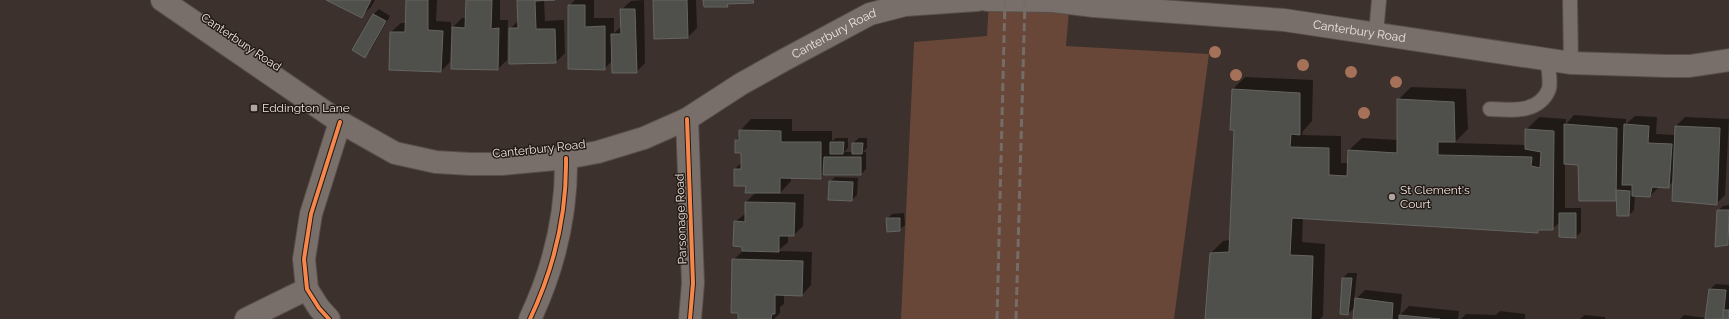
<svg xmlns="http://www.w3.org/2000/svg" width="1729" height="319" viewBox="0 0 1729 319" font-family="Raleway,sans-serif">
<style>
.green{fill:#684738}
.shadow{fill:#0007}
.building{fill:#4f4f4b;stroke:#656561}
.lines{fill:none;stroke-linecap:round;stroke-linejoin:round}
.service-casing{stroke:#584e49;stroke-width:16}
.minor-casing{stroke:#584e49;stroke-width:24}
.secondary-casing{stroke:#584e49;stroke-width:24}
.service{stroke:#786e6a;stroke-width:14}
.minor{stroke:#786e6a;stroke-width:22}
.secondary{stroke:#786e6a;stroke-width:22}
.rail{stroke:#756c68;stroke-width:3;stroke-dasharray:8 4;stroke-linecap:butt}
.cycleway-casing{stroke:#221a15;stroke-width:6}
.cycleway{stroke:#f5874c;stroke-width:4}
.tree{fill:#a57259}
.poi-dot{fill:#b0a49e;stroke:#221a15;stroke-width:1.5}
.labels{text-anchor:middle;stroke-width:3;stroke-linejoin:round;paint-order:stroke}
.street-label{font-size:12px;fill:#efe2dc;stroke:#221a15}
.poi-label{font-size:12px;fill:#efe2dc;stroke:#221a15;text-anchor:start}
</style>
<rect width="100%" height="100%" fill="#3c312c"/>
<path class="green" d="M989 0H1070L1066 46 1209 54 1174 319H901L914 42 987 36Z"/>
<g class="shadow">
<path d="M329 0H375L371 7 362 16Z"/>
<path d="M407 0H437L436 21 451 22V29L462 18H466L467 0H500V20H508L507 60 498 69 451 42 450 62 441 71 391 32 401 23H407Z"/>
<path d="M518 0H549H544L545 21 564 20 565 53 556 62 510 29 519 20Z"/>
<path d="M575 0H594V18H614V33L622 26 621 10 631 1 644 0 645 63 636 72 613 60 605 68 569 6Z"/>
<path d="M654 0H696L697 28 688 37Z"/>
<path d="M379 9 390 16 370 51 365 57 374 14Z"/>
<path d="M1245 77 1313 80 1312 121 1303 131 1302 135 1341 136V163H1348L1349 150 1362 138 1398 140V100L1411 87 1466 89 1468 129 1454 143 1526 145V130L1539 117 1566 119V124L1574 115 1626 119V124L1635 116 1657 117 1656 134 1675 135 1676 126 1685 117 1729 119 1725 195 1716 204 1674 181 1668 186 1659 187 1650 196 1635 195 1634 210 1629 215H1618V198L1616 200H1580L1579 164 1565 163V208H1581V232L1576 237 1560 222 1552 229H1540L1538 232 1303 218 1302 242 1325 244 1323 316 1320 319H1206L1211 253 1223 241 1230 240 1235 129 1233 89Z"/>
<path d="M751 119H792V131H832V141L836 138H848V148L844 152H853V143L859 138H867V148L863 152H866V169L861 174H824L821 178H791V181L779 194H804L803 226 794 235H788V242L778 251 812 252 811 285 802 295 784 294V304L780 307V313L774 319H739L733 260 743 251 735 222 746 213V202L756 192 747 185 735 169 742 162V152L736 140 740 136V131Z"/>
<path d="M835 177 858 178 857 195 852 200 830 182Z"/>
<path d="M1729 205V243L1728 244 1718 211 1723 206Z"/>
<path d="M904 213 905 225 899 230 887 219 892 214Z"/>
<path d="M1348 273H1357L1354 301 1365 290 1402 294 1400 315 1409 306 1459 311 1458 319H1354L1355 307 1348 314 1341 313 1343 278Z"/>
<path d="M1716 284 1729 285V319H1680L1684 315 1706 318 1710 289Z"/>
<path d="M1500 311 1525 314V319H1461L1466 314 1496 315Z"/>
<path d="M1585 315 1605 317V319H1580Z"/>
</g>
<g class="building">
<path d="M326 0H371L362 18Z"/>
<path d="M406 0H428V30L443 31 441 72 389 70 390 32H405Z"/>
<path d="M466 0H492L491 29 499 28 498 70 451 69 452 27 465 28Z"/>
<path d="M517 0H555L535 1 536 29H555L556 63 509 64V28H518Z"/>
<path d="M653 0H687L688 38 654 39Z"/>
<path d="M703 0H753L754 3 727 4 728 7H704Z"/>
<path d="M568 5H585V27L605 26V70L568 69Z"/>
<path d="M620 9H635L637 73H612L611 34H621Z"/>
<path d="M373 14 386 21 365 58 352 50Z"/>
<path d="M1232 89 1300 93V135L1291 134 1290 147 1329 148V175L1347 176 1348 150 1397 153V99L1454 102 1455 142H1438V155L1532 157 1531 166 1540 168 1541 152 1525 149V129L1554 131 1553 230H1538V233L1292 218 1290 255 1313 256 1311 319H1205L1210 253 1229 252 1234 130H1230Z"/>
<path d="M1564 124 1617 128 1616 201H1579L1578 165 1564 164Z"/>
<path d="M1624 124 1649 126 1648 143 1672 144 1669 188 1652 187 1650 197 1632 196V185H1622Z"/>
<path d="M1675 126 1720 128 1717 205 1672 201Z"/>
<path d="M739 130 781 131V142H821V179L780 178V193H745L746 186H734V169H741V153H735V140H739Z"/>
<path d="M830 142H844L843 154H830Z"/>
<path d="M852 143H863L862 154H852Z"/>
<path d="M824 157H861V175H823Z"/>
<path d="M829 181 853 182 852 201 828 200Z"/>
<path d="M1616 190 1630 191 1629 216H1617Z"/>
<path d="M745 202 795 203 794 236H779V252L742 251V247L733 246 734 221 745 222Z"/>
<path d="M1717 210H1729L1728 245 1715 247Z"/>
<path d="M1559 213H1576V238L1559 237Z"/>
<path d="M886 218H900V231L887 232Z"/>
<path d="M732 259 803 261 802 296 775 295V314H772L771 319H738V313H731Z"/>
<path d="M1342 278H1352L1348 315 1340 314Z"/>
<path d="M1709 289 1726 290 1723 319H1705Z"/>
<path d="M1355 298 1393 303 1392 319H1353Z"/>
<rect x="1723" y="310" width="6" height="9"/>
<path d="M1399 315 1440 319H1399Z"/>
</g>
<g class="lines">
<g class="service-casing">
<g id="service">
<path d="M1570 0 1571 63"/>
<path d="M1376 33 1379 0"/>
<path d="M1490 109C1511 110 1539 114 1549 89 1551 82 1548 69 1548 61"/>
</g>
</g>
<g class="minor-casing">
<g id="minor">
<path d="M687 119 693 283 690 319"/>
<path d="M246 319 307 289"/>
<path d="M329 319 319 308 307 289 304 259 311 214 340 122"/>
<path d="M530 319C554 268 567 214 566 158"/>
</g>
</g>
<g class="secondary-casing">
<g id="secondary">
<path id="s1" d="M162 0 340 122 395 153 436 162 470 164H502L566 158 598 152 644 138 687 119 741 84 784 60 870 14 905 5 977 0"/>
<path id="s2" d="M987 0 1053 1 1094 6 1284 20 1571 63 1667 66H1690L1729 60"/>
</g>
</g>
<use href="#service" class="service"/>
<use href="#minor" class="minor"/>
<use href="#secondary" class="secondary"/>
<g class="rail">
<path d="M997 319 1005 0"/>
<path d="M1016 319 1025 0"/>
</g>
<g class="cycleway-casing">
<g id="cycleway">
<path d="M687 119 693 283 690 319"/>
<path d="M329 319 319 308 307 289 304 259 311 214 340 122"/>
<path d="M530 319C554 268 567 214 566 158"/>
</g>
</g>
<use href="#cycleway" class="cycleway"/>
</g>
<g class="tree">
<circle cx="1215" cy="52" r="6"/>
<circle cx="1303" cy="65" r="6"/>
<circle cx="1351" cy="72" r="6"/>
<circle cx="1236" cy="75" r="6"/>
<circle cx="1396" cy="82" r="6"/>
<circle cx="1364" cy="113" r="6"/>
</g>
<g class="poi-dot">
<rect x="250" y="104" width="8" height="8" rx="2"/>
<circle cx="1392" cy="197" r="4"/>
</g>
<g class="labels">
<g class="street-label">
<text dy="4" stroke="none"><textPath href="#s2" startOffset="374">Canterbury Road</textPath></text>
<text dy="4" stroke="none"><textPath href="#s1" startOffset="749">Canterbury Road</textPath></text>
<text transform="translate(241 42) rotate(34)" y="4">Canterbury Road</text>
<text transform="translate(539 149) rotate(-6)" y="4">Canterbury Road</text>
<text transform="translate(681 219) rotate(-92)" y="4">Parsonage Road</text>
</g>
<g class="poi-label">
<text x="262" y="112">Eddington Lane</text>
<text x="1400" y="194">St Clement's<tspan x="1400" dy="14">Court</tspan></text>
</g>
</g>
</svg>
